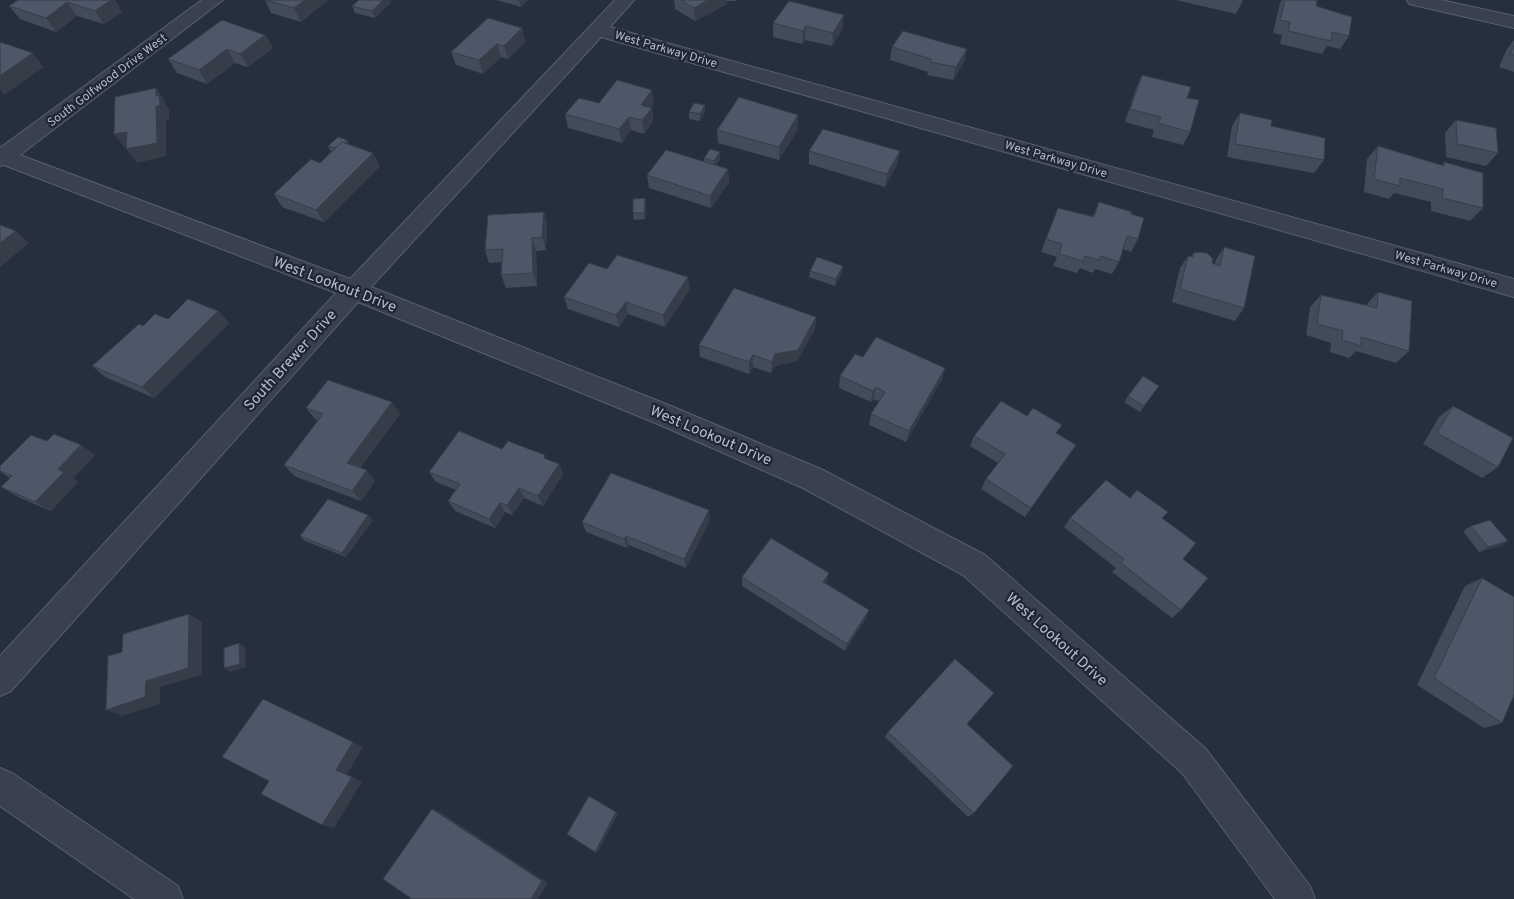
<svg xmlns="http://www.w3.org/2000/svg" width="1514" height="899" viewBox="0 0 1514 899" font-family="Overpass,sans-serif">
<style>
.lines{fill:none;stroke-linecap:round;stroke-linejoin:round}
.street-casing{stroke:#585f6c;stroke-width:2}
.street{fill:#3a414e;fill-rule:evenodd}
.wall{fill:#424b59}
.shaded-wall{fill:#363d48}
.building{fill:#4d5767;stroke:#363d48}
.labels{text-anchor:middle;stroke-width:4.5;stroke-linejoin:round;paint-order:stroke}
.far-street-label{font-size:12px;fill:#b7bdc9;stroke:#1f2633}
.street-label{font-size:15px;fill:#b7bdc9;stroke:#1f2633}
</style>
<rect width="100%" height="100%" fill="#262f3e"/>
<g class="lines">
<g class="street-casing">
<g id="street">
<path d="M202 0H223L20 155 350 279 615 0H634L610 27 1514 279V297L601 37 371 287 671 406 823 470 985 555 1206 749 1310 886 1315 899H1275L1182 773 963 575 803 488 653 422 358 302 11 691 0 696V656L336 293 4 165 0 166V148Z"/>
<path d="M1407 0H1441L1514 16V28L1409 4Z"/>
<path d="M0 768 12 773 178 886 183 899H134L0 806Z"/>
</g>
</g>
<use href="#street" class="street"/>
</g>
<g class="wall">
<path d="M115 0 122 12 104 24 77 16 56 32 20 19 9 6Z"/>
<path d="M265 0H328L301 22 271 13Z"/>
<path d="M496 0H528L521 7Z"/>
<path d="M674 0H736V1H726L727 4 695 21 675 9Z"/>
<path d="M1176 0H1243L1236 14Z"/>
<path d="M1282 0H1317L1316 6 1349 36 1340 49 1327 46 1322 54 1280 44 1282 35 1273 33 1280 3Z"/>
<path d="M391 2 375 18 355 13 352 6Z"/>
<path d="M773 23 843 28 832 46 805 40 802 44 773 37Z"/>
<path d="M522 28 525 42 508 59 501 57 483 74 456 65 451 52Z"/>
<path d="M265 35 273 48 248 67 235 63 207 84 177 73 168 59Z"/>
<path d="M1514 40V72L1499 67 1507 49Z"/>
<path d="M892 47 967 49 964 62 953 80 927 75 928 72 890 60Z"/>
<path d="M1142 75 1187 98 1190 132 1183 145 1152 137 1154 130 1125 122 1136 88Z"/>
<path d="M599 103H654L651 108H652L653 121 644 134 631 130 622 143 568 128 565 114Z"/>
<path d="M705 105V112L700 121 689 119V112Z"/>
<path d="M1240 113 1271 126 1324 160 1314 173 1227 157 1232 126Z"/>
<path d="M1456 120 1498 153 1486 166 1446 157 1445 133Z"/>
<path d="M798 129 779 160 718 143 717 130Z"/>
<path d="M347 140 349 145 380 166 324 222 282 207 274 194 320 163 331 152 328 146Z"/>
<path d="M1378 146 1442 165 1444 162 1483 208 1470 221 1431 211V202L1394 193 1389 199 1364 192 1367 159Z"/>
<path d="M809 151 897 165 885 187 809 164Z"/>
<path d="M720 152V159L716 165 728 169 729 182 711 208 649 188 647 175 704 162V158Z"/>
<path d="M645 198 646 205 645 219 634 220 633 213Z"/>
<path d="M1099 202 1131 214 1138 239 1131 252 1123 249 1119 262 1112 274 1095 269 1093 273 1080 268 1077 273 1053 266 1057 257 1041 252 1058 208 1093 216Z"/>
<path d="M544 212 547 224 546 250 536 251 537 286 506 288 501 275 502 262 489 263 485 250Z"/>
<path d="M1224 247 1244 308 1235 321 1172 302 1180 268 1188 256 1191 257 1194 252 1212 263 1215 264 1216 260Z"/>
<path d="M843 266 842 272 835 286 809 277 810 271Z"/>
<path d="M607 269 690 289 665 327 628 314 619 327 568 309 564 297Z"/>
<path d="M1378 292 1409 351 1396 363 1356 351 1349 358 1330 352 1331 343 1306 335 1310 307 1321 295 1367 305V304Z"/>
<path d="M218 311 229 323 154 398 105 377 92 366 143 326 168 319Z"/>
<path d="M816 317 815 329 797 361 775 366 771 373 753 367 749 374 700 357 699 345Z"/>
<path d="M863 357 945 368 942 379 906 442 869 425 871 414 879 401 873 399 871 402 839 388 840 376Z"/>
<path d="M1159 386 1140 412 1124 402 1128 396Z"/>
<path d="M1453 406 1498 467 1482 478 1423 444 1439 417Z"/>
<path d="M306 408 400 414 360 468 375 481 361 501 294 476 284 465 319 421 315 419Z"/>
<path d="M1057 434 1076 445 1025 517 981 489 986 479 998 463 970 446 974 436Z"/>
<path d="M47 441 95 455 73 478 78 482 51 511 18 497 1 487 10 478 0 472V466Z"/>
<path d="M502 449 547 460 559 464 563 474 543 506 524 498 512 515 505 512 495 528 455 511 448 501 456 490 436 482 429 472Z"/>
<path d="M1130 498 1162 518 1181 610 1172 618 1112 572 1116 568 1064 527 1070 518Z"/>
<path d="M373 520 346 557 305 541 300 536Z"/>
<path d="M710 520 686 568 629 545 627 548 586 532 582 522Z"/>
<path d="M1471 526 1508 541 1500 546 1479 552 1463 531Z"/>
<path d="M742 577 827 581 826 583 869 610 866 618 845 651 742 586Z"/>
<path d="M1482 578 1502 723 1484 728 1417 685 1465 586Z"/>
<path d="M967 724 974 813 968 817 885 737 888 732Z"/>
</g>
<g class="shaded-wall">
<path d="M111 0H115L122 12 104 24 95 11Z"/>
<path d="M305 0H328L301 22 294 8Z"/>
<path d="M383 0H390L391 2 375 18 372 11Z"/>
<path d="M519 0H528L521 7Z"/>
<path d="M708 0H726L727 4 695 21 694 8Z"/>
<path d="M67 2 77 16 56 32 46 18Z"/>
<path d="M844 15 843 28 832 46 833 33Z"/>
<path d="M806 26 805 40 802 44 803 31Z"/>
<path d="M522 28 525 42 508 59 504 46Z"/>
<path d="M265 35 273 48 248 67 240 54Z"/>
<path d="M497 44 501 57 483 74 479 60Z"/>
<path d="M227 49 235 63 207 84 199 70Z"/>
<path d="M967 49 964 62 953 80 956 67Z"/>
<path d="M33 53 44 67 4 95 0 90V76Z"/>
<path d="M156 88 165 101V104L169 109V119L166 120V156L137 163 126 149 156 106Z"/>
<path d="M652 90 654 103 643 118 641 105Z"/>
<path d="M705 105V112L700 121V114Z"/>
<path d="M652 108 653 121 644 134 642 120Z"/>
<path d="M798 115V129L779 160V147Z"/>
<path d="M629 117 631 130 622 143 619 129Z"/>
<path d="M127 132 137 145 124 147 114 134Z"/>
<path d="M900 151 897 165 885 187 887 174Z"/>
<path d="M720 152V159L714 168V161Z"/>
<path d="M373 153 380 166 324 222 316 210Z"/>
<path d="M728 169 729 182 711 208 710 196Z"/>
<path d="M645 198 646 205 645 219 644 213Z"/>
<path d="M544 212 547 224 546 250 542 237Z"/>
<path d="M16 231 29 243 0 267V243Z"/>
<path d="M532 238 536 251 537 286 533 273Z"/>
<path d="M843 266 842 272 835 286 836 279Z"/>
<path d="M688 277 690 289 665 327 663 315Z"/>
<path d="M626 302 628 314 619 327 616 315Z"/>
<path d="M218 311 229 323 154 398 142 387Z"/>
<path d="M816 317 815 329 797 361 775 366 771 373 772 362 775 354Z"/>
<path d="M753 355V367L749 374V362Z"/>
<path d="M945 368 942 379 906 442 909 431Z"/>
<path d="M876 387 873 399 871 402 873 391Z"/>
<path d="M392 402 400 414 356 473 347 463Z"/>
<path d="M81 445 95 455 73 478 78 482 51 511 35 502 58 469Z"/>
<path d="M1076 445 1069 455 1025 517 1031 508Z"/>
<path d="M559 464 563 474 543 506 538 496Z"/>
<path d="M367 470 375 481 361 501 352 491Z"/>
<path d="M519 488 524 498 512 515 507 505Z"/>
<path d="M500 503 505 512 495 528 489 519Z"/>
<path d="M709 510 710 520 686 568 684 559Z"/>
<path d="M368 515 373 520 346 557 342 553Z"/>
<path d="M626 536 629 545 627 548 624 539Z"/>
<path d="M1508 541 1500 546 1479 552 1488 547Z"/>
<path d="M829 573 827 581 822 590 823 582Z"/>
<path d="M869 610 866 618 845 651 847 644Z"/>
<path d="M189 614 202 622V675L160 687V704L122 716 106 710 146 681Z"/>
<path d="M239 643 245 647 246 667 230 672 224 668Z"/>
<path d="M353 742 363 747 347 774 362 782 334 828 322 825 336 770Z"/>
<path d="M432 809 440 812 548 883 538 899H531Z"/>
<path d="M616 812 618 814 597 853 595 852Z"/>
</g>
<g class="building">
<path d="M18 0H111L95 11 67 2 46 18 9 6Z"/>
<path d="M266 0H305L294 8Z"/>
<path d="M359 0H383L372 11 352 6Z"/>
<path d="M681 0H708L694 8Z"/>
<path d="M1285 0H1317L1316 6 1352 17 1349 36 1332 32 1331 41 1288 31 1290 22 1280 20Z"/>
<path d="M789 1 844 15 833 33 806 26 803 31 773 23Z"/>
<path d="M488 18 522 28 504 46 497 44 479 60 451 52Z"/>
<path d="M222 20 265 35 240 54 227 49 199 70 168 59Z"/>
<path d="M903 31 967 49 956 67 930 62 931 59 892 47Z"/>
<path d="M0 42 33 53 0 76Z"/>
<path d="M1514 45V55L1510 54Z"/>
<path d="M1142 75 1191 87 1187 98 1199 100 1190 132 1158 123 1161 117 1130 109Z"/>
<path d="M617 80 652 90 641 105 652 108 642 120 629 117 619 129 565 114 579 98 599 103Z"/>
<path d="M156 88V96L159 95 160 106H156L157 143 126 149 127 132 114 134 115 97Z"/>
<path d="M739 97 798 115 779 147 717 130Z"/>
<path d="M694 103 705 105 700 114 689 112Z"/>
<path d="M1240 113 1272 120 1271 126 1325 138 1324 160 1235 144Z"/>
<path d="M1456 120 1496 128 1498 153 1457 144Z"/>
<path d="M823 129 900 151 887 174 809 151Z"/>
<path d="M338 137 347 140 344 143 342 142 336 148 328 146Z"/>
<path d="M342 142 373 153 316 210 274 194 311 159 320 163Z"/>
<path d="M1378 146 1444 166V162L1483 173V208L1442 198 1443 189 1400 178V186L1374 179Z"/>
<path d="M710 149 720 152 714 161 704 158Z"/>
<path d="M666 150 728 169 710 196 647 175Z"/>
<path d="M645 198 644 213H633V199Z"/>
<path d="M1099 202 1132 212 1131 214 1144 218 1138 239 1127 236 1119 262 1101 256 1099 260 1085 256 1083 261 1059 254 1062 244 1046 239 1058 208 1094 217Z"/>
<path d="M544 212 542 237 532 238 533 273 501 275 503 249 485 250 488 215Z"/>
<path d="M0 225 16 231 0 243Z"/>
<path d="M1224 247 1255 256 1244 308 1180 289 1188 256 1193 257 1194 252 1207 253 1213 259 1212 263 1220 266Z"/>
<path d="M617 255 688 277 663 315 626 302 616 315 564 297 589 263 607 269Z"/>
<path d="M817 257 843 266 836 279 810 271Z"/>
<path d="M734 288 816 317 798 350 775 354 772 362 753 355 749 362 699 345Z"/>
<path d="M1378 292 1412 301 1409 351 1361 337V346L1342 340 1343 331 1317 324 1321 295 1377 308Z"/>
<path d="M188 299 218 311 142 387 92 366 139 324 143 326 155 314 168 319Z"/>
<path d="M876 337 945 368 909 431 871 414 885 392 876 387 873 391 840 376 855 354 863 357Z"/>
<path d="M1143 376 1159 386 1144 406 1128 396Z"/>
<path d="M328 380 392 402 347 463 367 470 352 491 284 465 323 414 306 408Z"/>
<path d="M1001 401 1027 416 1033 408 1062 425 1056 433 1076 445 1031 508 986 479 1005 454 974 436Z"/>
<path d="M1453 406 1513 438 1498 467 1437 433Z"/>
<path d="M459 431 502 449 508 441 545 455 544 458 559 464 538 496 519 488 507 505 500 503 489 519 448 501 460 484 429 472Z"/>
<path d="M54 434 81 445 58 469 64 472 35 502 1 487 12 476 0 471V466L31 435 47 441Z"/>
<path d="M611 473 709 510 684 559 626 536 624 539 582 522Z"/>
<path d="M1106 480 1130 498 1137 490 1168 512 1162 518 1196 543 1183 559 1208 578 1181 610 1121 563 1124 559 1070 518Z"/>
<path d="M328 499 368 515 342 553 300 536Z"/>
<path d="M1490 520 1508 541 1488 547 1471 526Z"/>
<path d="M771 538 829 573 823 582 869 610 847 644 742 577Z"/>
<path d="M1482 578 1514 597V695L1502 723 1434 678Z"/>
<path d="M189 614 188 668 146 681 145 697 106 710 108 656 122 652 123 634Z"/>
<path d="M239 643 240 664 224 668V648Z"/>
<path d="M955 659 994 693 967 724 1013 766 974 813 888 732Z"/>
<path d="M263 699 353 742 336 770 352 777 322 825 261 794 269 781 222 757Z"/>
<path d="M589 796 616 812 595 852 567 834Z"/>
<path d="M432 809 542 881 531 899H412L383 879Z"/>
</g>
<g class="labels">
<g class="far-street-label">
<text transform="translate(666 49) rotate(16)" y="4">West Parkway Drive</text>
<text transform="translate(107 80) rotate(-37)" y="4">South Golfwood Drive West</text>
<text transform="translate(1056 159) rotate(16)" y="4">West Parkway Drive</text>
<text transform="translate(1446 269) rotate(16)" y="4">West Parkway Drive</text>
</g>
<g class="street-label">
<text transform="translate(335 284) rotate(21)" y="5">West Lookout Drive</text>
<text transform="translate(290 360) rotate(-48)" y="5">South Brewer Drive</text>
<text transform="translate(711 435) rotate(23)" y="5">West Lookout Drive</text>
<text transform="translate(1057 639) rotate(42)" y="5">West Lookout Drive</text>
</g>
</g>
</svg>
